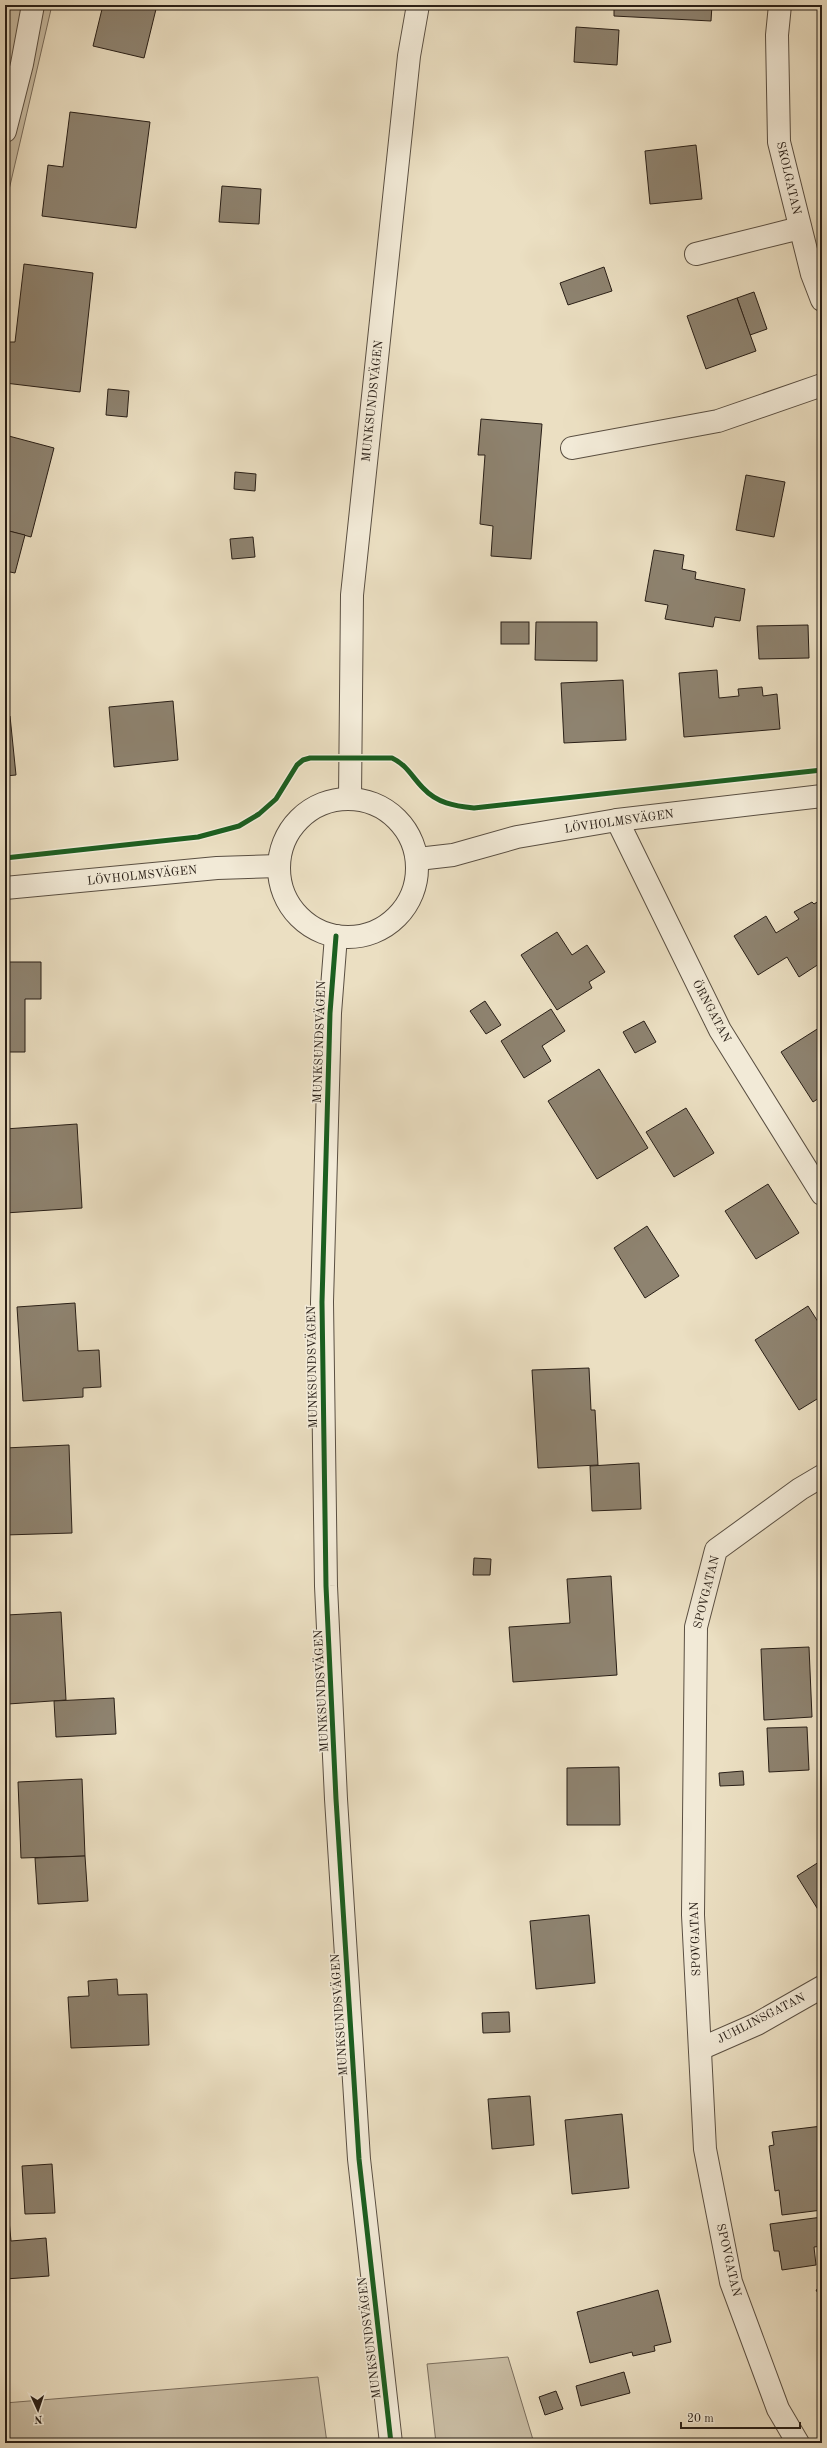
<svg xmlns="http://www.w3.org/2000/svg" width="827" height="2448" viewBox="0 0 827 2448" font-family="'Old Standard TT',serif">
<style>
.green{fill:#cabea5;stroke:#7a6e5e}
.building{fill:#8e8370;stroke:#291f17}
.lines{fill:none;stroke-linecap:round;stroke-linejoin:round}
.service-casing{stroke:#5a4f42;stroke-width:24}
.minor-casing{stroke:#5a4f42;stroke-width:24}
.tertiary-casing{stroke:#5a4f42;stroke-width:24}
.service{stroke:#f2ead7;stroke-width:22}
.minor{stroke:#f2ead7;stroke-width:22}
.tertiary{stroke:#f2ead7;stroke-width:22}
.cycleway-casing{stroke:#f2ead7;stroke-width:8}
.cycleway{stroke:#1b5e20;stroke-width:5}
.labels{text-anchor:middle;stroke-width:3.5;stroke-linejoin:round;paint-order:stroke}
.street-label{font-size:12px;fill:#291f17;stroke:#f2ead7}
</style>
<rect width="100%" height="100%" fill="#ebdfc2"/>
<filter id="stains"><feTurbulence type="fractalNoise" baseFrequency=".005" numOctaves="4"/><feColorMatrix values="0 0 0 0 .2 0 0 0 0 .09 0 0 0 0 .02 0 0 0 .5 -.17"/></filter>
<radialGradient id="worn" r=".72"><stop offset=".6" stop-color="#630" stop-opacity="0"/><stop offset="1" stop-color="#630" stop-opacity=".3"/></radialGradient>
<g class="green">
<path d="M5 5H52L5 207Z"/>
<path d="M508 2357 534 2443H436L427 2364Z"/>
<path d="M318 2377 327 2443H5V2403Z"/>
</g>
<g class="building">
<path d="M103 5H157L144 58 93 46Z"/>
<path d="M614 5H712L711 21 614 16Z"/>
<path d="M576 27 619 30 617 65 574 62Z"/>
<path d="M70 112 150 122 136 228 42 216 48 165 63 167Z"/>
<path d="M696 145 702 199 650 204 645 151Z"/>
<path d="M222 186 261 189 259 224 219 222Z"/>
<path d="M24 264 93 273 80 392 5 383V342H15Z"/>
<path d="M604 267 612 291 568 305 560 283Z"/>
<path d="M754 292 767 329 750 335 737 298Z"/>
<path d="M737 298 756 351 706 369 687 316Z"/>
<path d="M108 389 129 391 127 417 106 415Z"/>
<path d="M481 419 542 424 531 559 491 556 493 526 480 524 485 455H478Z"/>
<path d="M5 435 54 448 31 537 5 530Z"/>
<path d="M235 472 256 474 255 491 234 489Z"/>
<path d="M746 475 785 482 774 537 736 530Z"/>
<path d="M5 530 25 535 15 573 5 571Z"/>
<path d="M253 537 255 557 232 559 230 539Z"/>
<path d="M654 550 684 555 682 569 696 572 695 579 745 589 740 621 715 617 713 627 665 619 668 605 645 601Z"/>
<rect x="501" y="622" width="28" height="22"/>
<path d="M536 622H597V661L535 660Z"/>
<path d="M808 625 809 658 759 659 757 626Z"/>
<path d="M717 670 719 698 739 696 738 689 762 687 763 696 777 694 780 729 684 737 679 673Z"/>
<path d="M623 680 626 740 564 743 561 683Z"/>
<path d="M173 701 178 760 114 767 109 707Z"/>
<path d="M10 716 16 775 5 776V717Z"/>
<path d="M822 899V962L799 977 787 957 758 975 734 936 766 916 776 933 799 919 794 912 812 902 814 904Z"/>
<path d="M557 932 572 955 587 945 605 972 589 982 592 988 557 1010 521 955Z"/>
<path d="M5 962H41V999H25V1052H5Z"/>
<path d="M485 1001 501 1025 486 1034 470 1011Z"/>
<path d="M551 1009 565 1031 542 1046 551 1061 524 1078 501 1041Z"/>
<path d="M644 1021 656 1042 635 1053 623 1032Z"/>
<path d="M822 1026V1096L813 1102 781 1052Z"/>
<path d="M599 1069 648 1148 597 1179 548 1101Z"/>
<path d="M686 1108 714 1153 674 1177 646 1132Z"/>
<path d="M77 1124 82 1208 5 1213V1129Z"/>
<path d="M768 1184 799 1233 756 1259 725 1211Z"/>
<path d="M647 1226 679 1276 645 1298 614 1248Z"/>
<path d="M75 1303 78 1351 99 1350 101 1387 83 1388V1397L23 1401 17 1307Z"/>
<path d="M808 1306 822 1328V1396L799 1410 755 1340Z"/>
<path d="M589 1368 591 1410H595L598 1465 538 1468 532 1370Z"/>
<path d="M69 1445 72 1533 5 1535V1448Z"/>
<path d="M639 1463 641 1509 592 1511 590 1466Z"/>
<path d="M474 1558 491 1559 490 1575H473Z"/>
<path d="M611 1576 617 1675 513 1682 509 1627 570 1623 567 1579Z"/>
<path d="M61 1612 66 1700 8 1704 5 1685V1655H9L7 1615Z"/>
<path d="M809 1647 812 1717 764 1720 761 1649Z"/>
<path d="M114 1698 116 1734 56 1737 54 1701Z"/>
<path d="M807 1727 809 1770 769 1772 767 1728Z"/>
<path d="M619 1767 620 1825H567V1768Z"/>
<path d="M743 1771 744 1785 720 1786 719 1773Z"/>
<path d="M82 1779 85 1856 21 1858 18 1782Z"/>
<path d="M85 1856 88 1901 38 1904 35 1858Z"/>
<path d="M822 1860V1916L797 1876Z"/>
<path d="M589 1915 595 1983 536 1989 530 1921Z"/>
<path d="M117 1979 118 1995 147 1994 149 2045 71 2048 68 1997 89 1996 88 1981Z"/>
<path d="M509 2012 510 2032 483 2033 482 2013Z"/>
<path d="M530 2096 534 2145 492 2149 488 2099Z"/>
<path d="M622 2114 629 2188 572 2194 565 2120Z"/>
<path d="M822 2126V2210L782 2215 779 2190 775 2191 769 2146 774 2145 772 2132Z"/>
<path d="M52 2164 55 2213 25 2214 22 2166Z"/>
<path d="M822 2217V2246L814 2247 816 2265 782 2270 779 2251H774L770 2224Z"/>
<path d="M5 2220H9L11 2241 46 2238 49 2276 5 2279Z"/>
<path d="M822 2287V2300L816 2290Z"/>
<path d="M658 2290 671 2342 654 2346 655 2351 633 2356 632 2352 590 2363 577 2312Z"/>
<path d="M624 2372 630 2393 581 2406 576 2386Z"/>
<path d="M556 2391 563 2409 545 2415 539 2397Z"/>
</g>
<g class="lines">
<g class="service-casing">
<g id="service">
<path d="M696 254 800 228"/>
<path d="M572 448 718 421 822 385"/>
</g>
</g>
<g class="minor-casing">
<g id="minor">
<path d="M780 5 777 35 779 142 812 274 822 300"/>
<path d="M5 131 22 64 33 5"/>
<path d="M617 820 720 1030 822 1194"/>
<path d="M418 859 453 855 517 837 617 820 822 796"/>
<path d="M5 888 217 868 279 866"/>
<path d="M700 2049 757 2024 822 1987"/>
<path d="M798 2443 778 2409 731 2282 705 2149 693 1915 696 1627 716 1550 800 1489 822 1476"/>
</g>
</g>
<g class="tertiary-casing">
<g id="tertiary">
<path d="M350 798 352 595 409 56 418 5"/>
<circle cx="348" cy="868" r="69"/>
<path d="M336 936 330 1013 322 1302 326 1586 336 1799 359 2159 391 2443"/>
</g>
</g>
<use href="#service" class="service"/>
<use href="#minor" class="minor"/>
<use href="#tertiary" class="tertiary"/>
<g class="cycleway-casing">
<g id="cycleway">
<path d="M5 858 198 837 239 826 259 814 276 799 297 765 303 760 310 758H392C407 765 412 777 423 788 437 803 454 806 474 808L822 770"/>
<path d="M336 936 330 1013 322 1302 326 1586 336 1799 359 2159 391 2443"/>
</g>
</g>
<use href="#cycleway" class="cycleway"/>
</g>
<g class="labels">
<g class="street-label">
<text transform="translate(789 178) rotate(77)" y="4">SKOLGATAN</text>
<text transform="translate(372 401) rotate(-84)" y="4">MUNKSUNDSVÄGEN</text>
<text transform="translate(619 821) rotate(-8)" y="4">LÖVHOLMSVÄGEN</text>
<text transform="translate(142 875) rotate(-6)" y="4">LÖVHOLMSVÄGEN</text>
<text transform="translate(712 1011) rotate(62)" y="4">ÖRNGATAN</text>
<text transform="translate(319 1042) rotate(-88)" y="4">MUNKSUNDSVÄGEN</text>
<text transform="translate(312 1367) rotate(-91)" y="4">MUNKSUNDSVÄGEN</text>
<text transform="translate(706 1592) rotate(-76)" y="4">SPOVGATAN</text>
<text transform="translate(321 1691) rotate(-93)" y="4">MUNKSUNDSVÄGEN</text>
<text transform="translate(695 1939) rotate(-92)" y="4">SPOVGATAN</text>
<text transform="translate(339 2015) rotate(-94)" y="4">MUNKSUNDSVÄGEN</text>
<text transform="translate(761 2018) rotate(-27)" y="4">JUHLINSGATAN</text>
<text transform="translate(729 2260) rotate(77)" y="4">SPOVGATAN</text>
<text transform="translate(369 2338) rotate(-97)" y="4">MUNKSUNDSVÄGEN</text>
</g>
</g>
<rect width="827" height="2448" fill="none" stroke="#ebdfc2" stroke-width="20"/>
<rect x="6" y="6" width="815" height="2436" fill="none" stroke="#291f17" stroke-width="2"/>
<rect x="10" y="10" width="807" height="2428" fill="none" stroke="#291f17"/>
<g transform="translate(38 2410) rotate(177)" stroke="#f2ead7" stroke-width="3" paint-order="stroke">
<path d="M0-3L7 15L0 10L-7 15Z" fill="#291f17"/>
<text y="-6" font-size="11" font-weight="bold" text-anchor="middle" fill="#291f17">N</text>
</g>
<path d="M681 2422v6h119v-6" fill="none" stroke="#291f17" stroke-width="2"/>
<text x="687" y="2422" font-size="12" fill="#291f17" stroke="#f2ead7" stroke-width="3" paint-order="stroke">20 m</text>
<rect width="100%" height="100%" filter="url(#stains)"/>
<rect width="100%" height="100%" fill="url(#worn)"/>
</svg>
